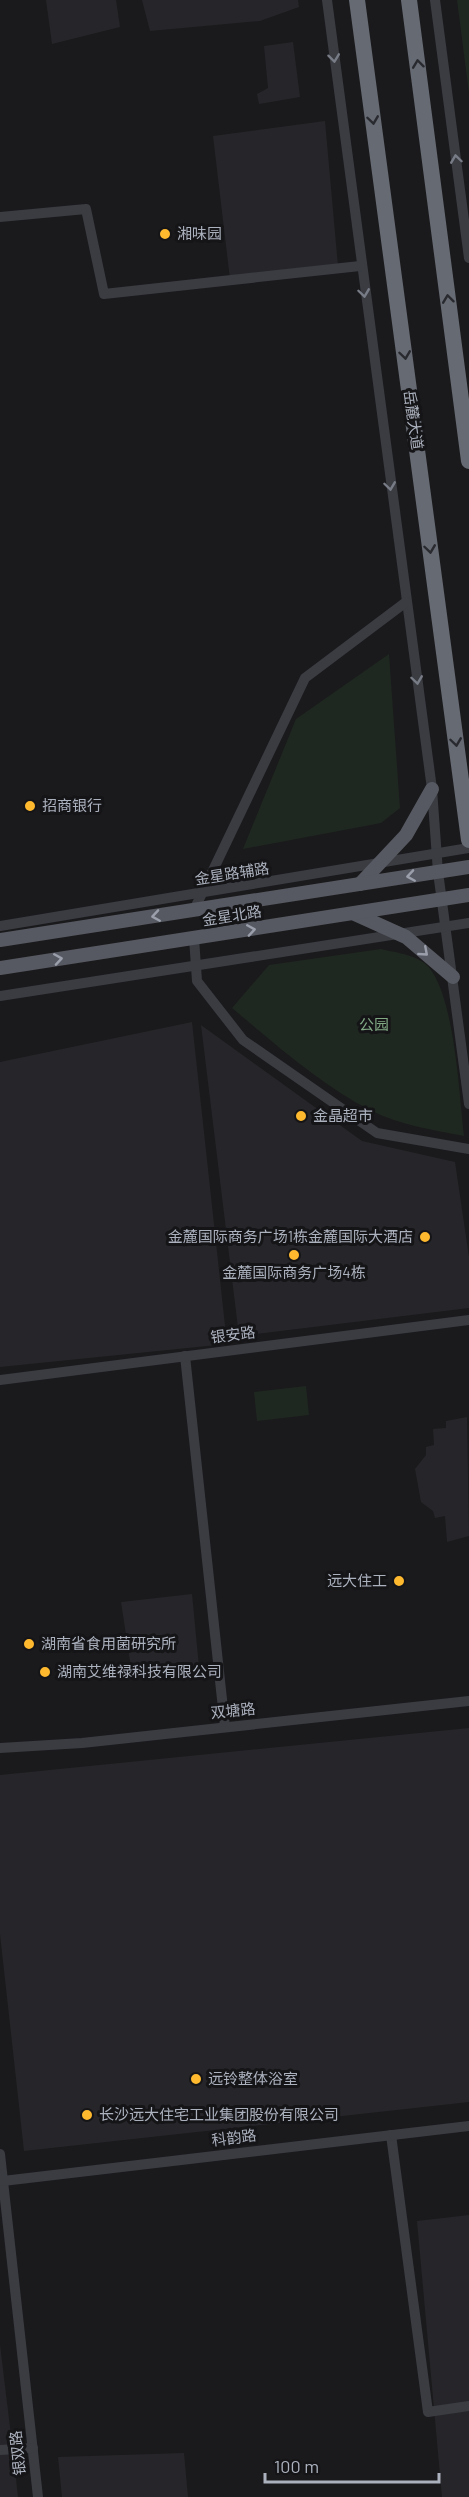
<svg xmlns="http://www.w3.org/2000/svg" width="469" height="2497" viewBox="0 0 469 2497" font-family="Barlow,'Noto Sans SC',sans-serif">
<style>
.built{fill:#26262a}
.green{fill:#1f2820}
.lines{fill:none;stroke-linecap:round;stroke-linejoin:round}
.minor{stroke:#3a3c42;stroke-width:10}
.major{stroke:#565961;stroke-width:14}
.highway{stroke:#666a73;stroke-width:16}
.oneway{stroke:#787c86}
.oneway2{stroke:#292a2f}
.oneway3{stroke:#9a9fab}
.poi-dot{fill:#ffb92f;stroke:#151518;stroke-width:2}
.labels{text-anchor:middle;stroke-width:6;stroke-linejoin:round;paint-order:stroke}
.poi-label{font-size:15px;fill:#abb1bd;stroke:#151518;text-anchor:start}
.street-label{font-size:15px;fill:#abb1bd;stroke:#151518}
.park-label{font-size:15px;fill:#81a984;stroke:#151518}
</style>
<rect width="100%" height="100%" fill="#1a1a1c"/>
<g class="built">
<path d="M46 0H116L120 27 52 44Z"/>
<path d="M142 0H298L299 7 260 21 150 31Z"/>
<path d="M293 42 300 97 259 104 257 94 268 88 264 46Z"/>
<path d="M325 121 338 266 230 279 213 136Z"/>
<path d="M192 1022 227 1344 0 1367V1062Z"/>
<path d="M201 1025 362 1141 455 1162 469 1257V1308L239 1336Z"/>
<path d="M467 1417 469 1536 447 1542 445 1516 435 1518 433 1511 421 1502 415 1469 426 1455V1447L434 1445 433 1429 446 1428V1421Z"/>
<path d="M192 1594 199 1667 132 1674 121 1602Z"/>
<path d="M469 1728V2102L24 2151 0 1934V1775Z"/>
<path d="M469 2215V2497H442L417 2221Z"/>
<path d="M0 2345 14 2460 18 2497H0Z"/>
<path d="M184 2453 188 2497H62L58 2457Z"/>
</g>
<g class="green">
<path d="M457 0H469V93Z"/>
<path d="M389 654 400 808 381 823 243 849 296 719Z"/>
<path d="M381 949C397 953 421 955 431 970 455 1004 459 1093 464 1136 433 1130 399 1125 370 1110 321 1085 275 1044 232 1008L269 965Z"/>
<path d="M306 1386 309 1415 257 1421 254 1392Z"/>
</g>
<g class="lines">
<g class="minor">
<path d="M327 0 432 789 438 872 469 1104"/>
<path d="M435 0 469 258"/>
<path d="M0 217 86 209 104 294 360 266"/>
<path d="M194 910 305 678 406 602"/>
<path d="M0 926 469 848"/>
<path d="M194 938 197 981 243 1040 377 1133 469 1149"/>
<path d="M0 996 469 923"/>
<path d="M185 1356 225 1727"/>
<path d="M0 1380 469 1320"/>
<path d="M0 1748 82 1743 469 1701"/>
<path d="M391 2135 428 2412 469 2406"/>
<path d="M0 2154 38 2497"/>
<path d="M3 2181 469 2126"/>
<path d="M0 2450 33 2448"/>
</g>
<g class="major">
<path d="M360 884 406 835 432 789"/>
<path d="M355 914 406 937 453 977"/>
<path d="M0 940 469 867"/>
<path d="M0 968 469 895"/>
</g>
<g class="highway">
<path d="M357 0 469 840"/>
<path d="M409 0 469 461"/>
</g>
</g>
<defs><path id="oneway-chevron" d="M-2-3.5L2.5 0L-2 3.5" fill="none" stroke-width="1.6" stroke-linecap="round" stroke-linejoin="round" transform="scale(1.5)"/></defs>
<g class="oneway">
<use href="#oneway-chevron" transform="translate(334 58) rotate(83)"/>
<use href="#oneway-chevron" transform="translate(456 159) rotate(-98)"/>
<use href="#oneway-chevron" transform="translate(364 293) rotate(82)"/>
<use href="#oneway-chevron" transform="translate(390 486) rotate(82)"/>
<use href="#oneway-chevron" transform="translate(417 680) rotate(82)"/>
</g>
<g class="oneway2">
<use href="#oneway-chevron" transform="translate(418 64) rotate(-97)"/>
<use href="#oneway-chevron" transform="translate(373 120) rotate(82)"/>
<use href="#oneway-chevron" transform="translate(448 299) rotate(-97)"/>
<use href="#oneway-chevron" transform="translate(405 355) rotate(82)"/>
<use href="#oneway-chevron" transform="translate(430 549) rotate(82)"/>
<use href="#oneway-chevron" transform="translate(456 742) rotate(82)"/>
</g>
<g class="oneway3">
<use href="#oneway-chevron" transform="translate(411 876) rotate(171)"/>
<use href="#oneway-chevron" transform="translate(156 916) rotate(171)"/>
<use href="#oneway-chevron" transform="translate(251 930) rotate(-9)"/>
<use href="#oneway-chevron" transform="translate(424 952) rotate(41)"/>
<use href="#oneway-chevron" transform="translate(58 959) rotate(-9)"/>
</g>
<g class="poi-dot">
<circle cx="165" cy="234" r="6"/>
<circle cx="30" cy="806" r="6"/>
<circle cx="301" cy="1116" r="6"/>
<circle cx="425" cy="1237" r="6"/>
<circle cx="294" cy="1255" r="6"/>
<circle cx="399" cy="1581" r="6"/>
<circle cx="29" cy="1644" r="6"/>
<circle cx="45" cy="1672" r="6"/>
<circle cx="196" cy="2079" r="6"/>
<circle cx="87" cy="2115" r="6"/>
</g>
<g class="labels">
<g class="poi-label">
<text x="177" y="239">湘味园</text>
<text x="42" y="811">招商银行</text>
<text x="313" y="1121">金晶超市</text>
<text x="413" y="1242" text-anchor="end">金麓国际商务广场1栋金麓国际大酒店</text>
<text x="294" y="1278" text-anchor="middle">金麓国际商务广场4栋</text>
<text x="387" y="1586" text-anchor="end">远大住工</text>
<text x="41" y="1649">湖南省食用菌研究所</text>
<text x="57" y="1677">湖南艾维禄科技有限公司</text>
<text x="208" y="2084">远铃整体浴室</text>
<text x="99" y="2120">长沙远大住宅工业集团股份有限公司</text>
</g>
<g class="street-label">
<text transform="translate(413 420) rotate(82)" y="5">岳麓大道</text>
<text transform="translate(232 874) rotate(-9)" y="5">金星路辅路</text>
<text transform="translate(232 916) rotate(-9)" y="5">金星北路</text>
<text transform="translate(233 1335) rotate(-7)" y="5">银安路</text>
<text transform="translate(233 1711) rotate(-6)" y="5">双塘路</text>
<text transform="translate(234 2138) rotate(-7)" y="5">科韵路</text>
<text transform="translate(18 2453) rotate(-96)" y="5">银双路</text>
</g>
<g class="park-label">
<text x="374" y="1030">公园</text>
</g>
</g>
<path d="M265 2473v9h174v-9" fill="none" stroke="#abb1bd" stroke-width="3"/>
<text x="274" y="2473" font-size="18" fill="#abb1bd" stroke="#151518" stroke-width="4.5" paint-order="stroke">100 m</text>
</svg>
